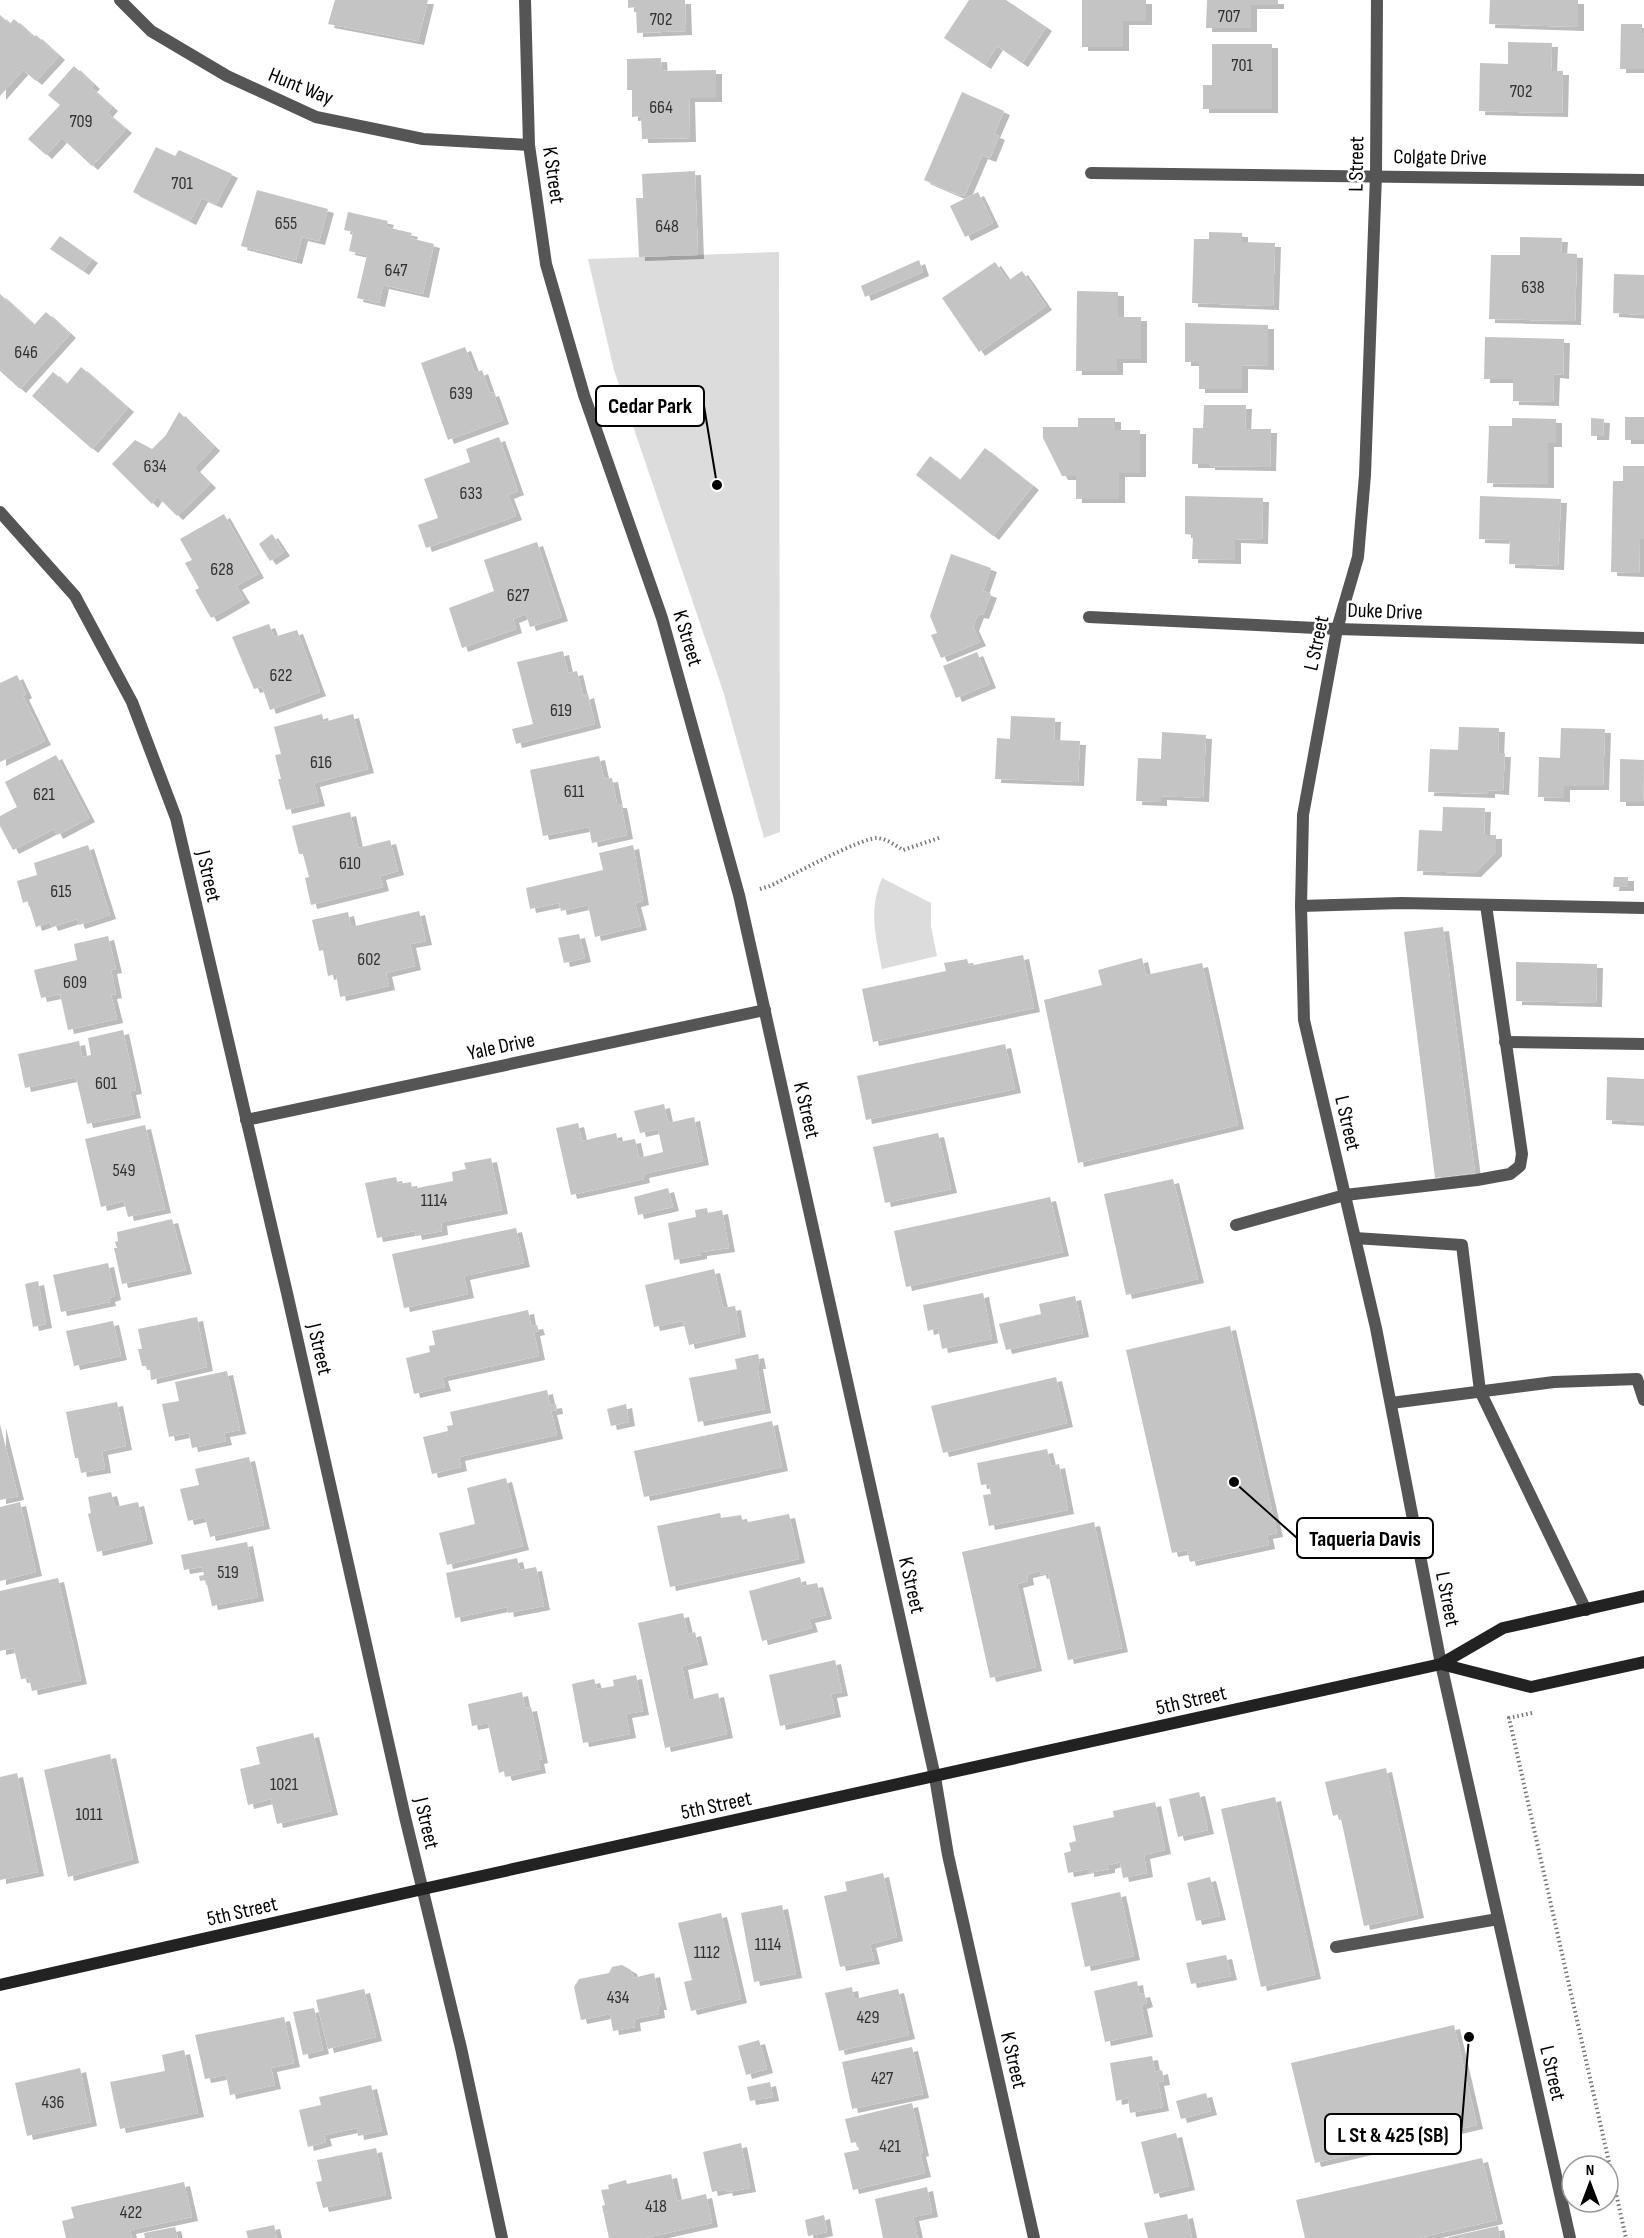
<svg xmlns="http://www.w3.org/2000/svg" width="1644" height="2238" viewBox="0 0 1644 2238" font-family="'Sofia Sans Condensed',sans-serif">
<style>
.green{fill:#dcdcdc}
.building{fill:#c4c4c4;filter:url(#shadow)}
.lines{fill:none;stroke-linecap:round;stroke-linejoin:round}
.path{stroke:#777;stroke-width:4;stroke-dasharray:1.5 3;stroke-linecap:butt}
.service{stroke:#555;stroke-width:12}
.minor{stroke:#555;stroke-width:12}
.tertiary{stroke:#555;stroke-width:12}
.secondary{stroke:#222;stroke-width:12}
.labels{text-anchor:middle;stroke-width:5;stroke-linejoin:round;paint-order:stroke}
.number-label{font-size:18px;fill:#313131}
.street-label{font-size:21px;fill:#000;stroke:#fff}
.leader{fill:none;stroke:#000;stroke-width:2}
.callout-dot{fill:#000;stroke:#fff;stroke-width:2}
.callout{fill:#fff;stroke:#000;stroke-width:2}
.callout-label{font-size:22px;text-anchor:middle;font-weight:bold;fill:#000}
</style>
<defs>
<filter id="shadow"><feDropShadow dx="6" dy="4" stdDeviation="0" flood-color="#0004"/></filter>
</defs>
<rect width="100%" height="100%" fill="#fff"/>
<g class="green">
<path d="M779 252 780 832 764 838 723 691 614 370 588 259Z"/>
<path d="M882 878 931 903V926L937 956 882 969C876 936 868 911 882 878Z"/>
</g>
<g class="building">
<path d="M335 0H428L418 41 328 24Z"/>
<path d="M628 0H685L686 31 637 33 636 7 628 8Z"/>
<path d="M969 0H1006L1046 27 1022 63 997 46 985 65 944 38Z"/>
<path d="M1082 0H1146V21H1123V47H1082Z"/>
<path d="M1207 0H1278V5H1251V28H1206Z"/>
<path d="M1490 0H1578V27L1489 24Z"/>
<path d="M0 15 10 24 14 19 34 37 36 35 59 56 36 81 23 70 0 96Z"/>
<path d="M1621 24H1642V33H1644V69H1620Z"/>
<path d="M1508 42 1552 43 1551 71H1563L1562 113 1479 111 1480 63 1508 64Z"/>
<path d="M1212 44H1272V109H1203V85H1212Z"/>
<path d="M661 58 662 71 716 70V98H689L690 138 642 139 641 116 632 117V90H627V59Z"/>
<path d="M74 66 94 85 91 88 112 107 107 113 126 129 92 166 62 138 46 155 28 139 60 105 48 95Z"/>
<path d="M962 92 1004 111 994 134 999 136 990 158 982 155 965 195 961 196 924 180Z"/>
<path d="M156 147 175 156 179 150 232 174 216 204 202 198 190 221 133 192Z"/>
<path d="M695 171 698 255 639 257 636 198H643L642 174Z"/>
<path d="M257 190 328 209 319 241 302 237 296 260 241 246Z"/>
<path d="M978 192 993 223 965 237 950 206Z"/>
<path d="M348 212 388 221 386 227 412 233 410 238 434 244 423 294 383 285 379 303 357 298 367 255 349 251 353 232 344 230Z"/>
<path d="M1209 232 1242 233V242L1275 243 1273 306 1192 303 1194 239H1209Z"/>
<path d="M60 236 92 259 83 271 50 249Z"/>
<path d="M1520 237 1562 238 1561 253 1577 254 1575 321 1489 319 1491 255H1520Z"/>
<path d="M919 260 923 272 865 297 861 286Z"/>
<path d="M995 262 1008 281 1022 271 1046 306 979 352 942 298Z"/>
<path d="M1614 274 1644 275V315L1613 313Z"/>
<path d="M1077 291 1118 292V317H1141V359H1117V371H1076Z"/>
<path d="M0 294 34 325 46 312 70 334 20 389 0 371Z"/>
<path d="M1185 323 1268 325V366L1242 365V389H1199V362H1185Z"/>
<path d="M1485 337 1564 339 1563 375 1554 374 1553 402 1513 401V379H1484Z"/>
<path d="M465 347 475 373 482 370 490 393 493 392 503 420 448 440 421 363Z"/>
<path d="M81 367 128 408 92 449 32 396 53 372 67 384Z"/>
<path d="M1204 405H1246L1245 429H1271L1270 467 1209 466V464H1192L1193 428H1203Z"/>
<path d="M179 412 214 447 194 468 210 484 177 516 157 496 152 504 112 464 135 440 152 449 166 435Z"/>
<rect x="1625" y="417" width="19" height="23"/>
<path d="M1078 418H1115V430H1140V473H1119V499H1076V476H1062L1043 438V427H1078Z"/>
<path d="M1512 418 1556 419V443H1548V484L1487 483 1489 426H1512Z"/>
<path d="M1591 418 1604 419 1603 436H1591Z"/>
<path d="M499 437 518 491 508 495 516 516 426 548 418 525 438 518 424 479 470 462 466 449Z"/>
<path d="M985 448 1033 486 993 536 916 475 930 456 960 480Z"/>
<path d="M1623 466H1644V539H1640L1639 573 1611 572 1613 481H1623Z"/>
<path d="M1185 496 1263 498 1262 540 1235 539V560L1192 559 1193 535 1185 534Z"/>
<path d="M1480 496 1561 499 1558 566 1509 564 1510 540 1479 539Z"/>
<path d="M224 514 258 574 236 586 244 599 211 618 195 590 199 588 185 563 192 560 180 539Z"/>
<path d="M272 534 284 552 270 561 259 544Z"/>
<path d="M537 542 562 617 530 627 526 614 513 619 516 629 462 648 449 608 494 591 484 560Z"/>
<path d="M951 554 991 568 983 591 991 594 983 615 978 614 973 627 980 642 941 658 931 635 937 633 930 616Z"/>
<path d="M269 624 274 637 297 630 320 692 270 710 262 687 254 689 232 637Z"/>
<path d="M563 651 568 673 577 671 583 696 588 694 595 724 516 744 512 729 533 724 517 662Z"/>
<path d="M977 652 990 684 956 698 943 666Z"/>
<path d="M17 675 26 694 23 696 45 741 0 762V683Z"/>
<path d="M322 714 324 722 353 714 368 769 314 783 319 802 286 810 278 779H281L275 755 281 754 274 727Z"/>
<path d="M1011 716 1055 718 1054 740 1080 741 1078 782 995 779 997 738 1010 739Z"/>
<path d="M1459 727 1499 728 1498 753H1505L1503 791 1489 790V794L1428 792 1430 749 1458 750Z"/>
<path d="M1561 728 1605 729 1603 786H1564V798L1538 797 1539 757 1560 758Z"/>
<path d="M1162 732 1206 735 1203 798 1161 796V802L1136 801 1138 758 1161 759Z"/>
<path d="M56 755 89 818 57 835 54 829 13 850 0 826V816L17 807 5 782Z"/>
<path d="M599 756 604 779 612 778 617 804H621L627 835 592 843 589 827 543 836 530 770Z"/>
<path d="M1620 759 1644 760 1643 802H1620Z"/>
<path d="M1443 807 1485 808 1484 835H1496V852L1475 873 1417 871 1419 830 1442 831Z"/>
<path d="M350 812 358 848 390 840 398 871 380 876 383 887 311 905 305 878 309 877 303 854H299L292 826Z"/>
<path d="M88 845 110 915 79 925 77 919 52 927 50 922 36 927 28 901 23 903 17 881 37 875 34 863Z"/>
<path d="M633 845 643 901 635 903 641 926 595 937 588 905 561 911 559 903 530 909 526 888 603 870 599 853Z"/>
<path d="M1614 877H1628V887H1613Z"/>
<path d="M419 911 426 941 410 944 415 966 386 973 389 986 340 997 336 974 328 976 323 950 319 951 312 920 348 912 351 927Z"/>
<path d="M1443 927 1475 1173 1435 1178 1404 932Z"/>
<path d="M579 934 585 958 564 963 558 938Z"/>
<path d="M108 936 116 969 111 970 116 994 111 995 117 1019 68 1030 60 994 41 998 34 970 77 960 74 944Z"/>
<path d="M1023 955 1034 1008 873 1042 862 989 946 971 944 963 967 959 969 966Z"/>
<path d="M1142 958 1146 975 1202 963 1238 1125 1078 1163 1044 1000 1102 985 1098 970Z"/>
<path d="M1516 962 1597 964 1596 1003 1516 1001Z"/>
<path d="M123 1030 136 1090 130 1091 135 1114 87 1124 76 1077 25 1088 18 1054 79 1041 82 1057 91 1055 88 1038Z"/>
<path d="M1005 1044 1015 1089 866 1120 857 1076Z"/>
<path d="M1607 1077 1644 1079V1122L1606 1120Z"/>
<path d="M664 1104 668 1123 694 1117 703 1161 643 1174 644 1179 571 1195 556 1128 578 1123 582 1141 616 1133 618 1142 635 1139 639 1158 663 1152 658 1129 640 1133 634 1111Z"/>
<path d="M145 1125 165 1209 128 1217 124 1201 101 1207 85 1139Z"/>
<path d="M938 1133 951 1189 885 1203 873 1147Z"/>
<path d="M491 1158 502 1210 441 1222 442 1231 416 1236 415 1231 377 1238 365 1183 396 1177 398 1184 411 1182 412 1189 453 1181 452 1172 466 1169 464 1163Z"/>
<path d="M1173 1179 1198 1279 1126 1295 1104 1194Z"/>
<path d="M668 1188 673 1207 638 1215 634 1197Z"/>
<path d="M1050 1197 1063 1252 906 1287 894 1231Z"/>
<path d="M707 1208 708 1213 722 1210 729 1248 701 1252V1255L674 1260 668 1223 696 1217 695 1210Z"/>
<path d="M172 1219 186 1270 122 1284 114 1248H117L115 1242 118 1241 117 1232Z"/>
<path d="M516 1228 524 1263 464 1276 468 1294 404 1308 392 1254Z"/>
<path d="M108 1263 115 1296 109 1298 110 1302 61 1312 53 1275Z"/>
<path d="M714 1269 723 1308 735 1306 740 1333 689 1345 683 1321 654 1327 645 1285Z"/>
<path d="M38 1281 46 1324 33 1327 25 1284Z"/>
<path d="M983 1293 992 1339 942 1349 938 1328 928 1331 923 1305Z"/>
<path d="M1075 1296 1083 1333 1006 1350 999 1324 1041 1314 1039 1304Z"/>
<path d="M528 1310 531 1326 537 1325 539 1331 534 1332 539 1356 442 1377 445 1387 414 1394 406 1358 430 1352 429 1346 435 1345 432 1331Z"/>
<path d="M197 1317 207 1367 151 1380 150 1370H147L146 1366H142L138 1349H142L138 1329Z"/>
<path d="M113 1321 121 1356 74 1366 66 1331Z"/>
<path d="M1230 1326 1277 1533 1267 1535 1269 1545 1190 1562 1187 1550 1172 1553 1126 1350Z"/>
<path d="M758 1354 760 1365H757L765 1409 698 1422 689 1378 737 1369 735 1359Z"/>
<path d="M227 1371 240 1430 224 1433 226 1441 192 1448 189 1433 169 1437 162 1404 179 1401 175 1382Z"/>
<path d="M1056 1377 1067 1423 943 1453 931 1406Z"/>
<path d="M547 1390 550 1405 556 1404 557 1410 551 1411 557 1435 459 1457 461 1467 432 1474 423 1437 448 1431 447 1426 453 1425 450 1412Z"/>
<path d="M117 1402 126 1446 102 1451 105 1469 81 1473 78 1458H75L66 1412Z"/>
<path d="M626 1404 629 1422 611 1426 607 1409Z"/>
<path d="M772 1421 782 1467 644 1497 634 1451Z"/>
<path d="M0 1424 18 1496 0 1500Z"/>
<path d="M1047 1449 1051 1466 1059 1464 1068 1510 989 1526 983 1495 991 1494 989 1484 981 1485 977 1463Z"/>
<path d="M249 1457 264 1525 210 1537 205 1517 188 1521 180 1489 199 1485 195 1469Z"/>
<path d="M506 1478 523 1546 447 1565 439 1533 475 1524 467 1488Z"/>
<path d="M111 1492 115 1507 138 1502 147 1540 97 1552 88 1514 91 1513 88 1497Z"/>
<path d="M20 1502 36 1572 0 1581V1507Z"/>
<path d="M720 1513 721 1518 741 1515 743 1523 789 1514 799 1559 670 1587 657 1526Z"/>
<path d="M1094 1522 1122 1648 1068 1660 1048 1573 1041 1575 1040 1571 1027 1574 1028 1581 1017 1584 1036 1667 990 1678 962 1552Z"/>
<path d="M247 1542 258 1597 212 1606 206 1580 200 1581 199 1576 204 1575 202 1567 184 1570 181 1555Z"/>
<path d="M517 1558 520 1570 536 1567 544 1606 508 1613 507 1607 455 1618 446 1573Z"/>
<path d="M800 1577 802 1586 817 1583 826 1615 809 1619 812 1628 762 1641 749 1591Z"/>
<path d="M58 1578 81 1680 32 1691 29 1678 21 1679 14 1648 0 1651V1591Z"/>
<path d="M683 1613 688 1634 695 1632 702 1661 682 1666 689 1700 718 1693 727 1734 665 1748 638 1623Z"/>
<path d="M835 1660 842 1692 831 1694 835 1713 780 1726 769 1675Z"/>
<path d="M636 1675 643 1711 626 1714 630 1734 583 1743 572 1684 594 1679 597 1689 614 1686 613 1680Z"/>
<path d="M522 1692 525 1708 531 1707 542 1759 538 1760 540 1769 506 1777 504 1771 499 1773 488 1723 472 1726 468 1704Z"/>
<path d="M313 1733 332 1811 277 1824 271 1799 248 1805 240 1769 260 1764 256 1747Z"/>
<path d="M110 1754 133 1859 68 1877 44 1770Z"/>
<path d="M1386 1768 1418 1914 1364 1926 1340 1814 1333 1816 1325 1782Z"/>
<path d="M17 1773 38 1872 0 1880V1777Z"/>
<path d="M1199 1792 1208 1830 1178 1837 1169 1799Z"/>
<path d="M1275 1797 1315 1975 1261 1987 1221 1809Z"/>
<path d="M1155 1802 1165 1850 1144 1855 1147 1873 1123 1878 1120 1862 1109 1865V1869L1088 1873V1869L1068 1873 1064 1853 1071 1851 1069 1843 1076 1841 1073 1826 1114 1817 1113 1811Z"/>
<path d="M883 1873 897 1937 870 1944 874 1960 840 1967 824 1896 847 1891 845 1882Z"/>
<path d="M1210 1877 1220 1916 1196 1921 1187 1883Z"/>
<path d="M1120 1892 1134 1956 1085 1967 1071 1903Z"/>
<path d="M782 1905 796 1974 754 1982 741 1913Z"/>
<path d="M721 1913 741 1999 691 2011 684 1982 692 1980 678 1923Z"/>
<path d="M1226 1955 1231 1976 1191 1984 1186 1963Z"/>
<path d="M622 1965 631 1970 633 1978 654 1973 661 2006H658L659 2014 634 2019 635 2027 613 2031 610 2014 581 2020 574 1987 579 1979 609 1973 612 1967Z"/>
<path d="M1137 1981 1139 1994 1144 1993 1147 2003 1141 2005 1147 2033 1105 2042 1094 1991Z"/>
<path d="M852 1987 854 1999 898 1989 909 2035 839 2051 825 1993Z"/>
<path d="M364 1989 376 2037 328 2049 316 2000Z"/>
<path d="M314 2008 323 2050 303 2055 293 2012Z"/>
<path d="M284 2017 294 2063 271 2068 275 2085 230 2095 226 2075 205 2079 195 2035Z"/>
<path d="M1454 2025 1477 2125 1315 2163 1291 2063Z"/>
<path d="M759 2040 767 2069 746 2075 738 2046Z"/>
<path d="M912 2047 923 2094 852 2109 842 2062Z"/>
<path d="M184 2050 198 2113 120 2129 110 2082 165 2071 162 2055Z"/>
<path d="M1152 2056 1155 2072 1162 2070 1164 2081 1158 2082 1163 2107 1130 2113 1128 2098 1116 2101 1110 2063Z"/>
<path d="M80 2068 91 2122 27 2136 15 2083Z"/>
<path d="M770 2082 773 2097 750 2101 747 2087Z"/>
<path d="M371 2085 382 2131 358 2136 357 2128 324 2135 326 2142 308 2147 299 2110 321 2105 319 2097Z"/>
<path d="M1206 2093 1211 2111 1181 2119 1176 2101Z"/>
<path d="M912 2103 923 2152 920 2153 925 2173 853 2190 844 2153 859 2150 857 2142 851 2143 845 2119Z"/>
<path d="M1176 2133 1189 2186 1154 2194 1141 2142Z"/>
<path d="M741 2143 750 2188 727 2192 726 2189 712 2192 703 2152Z"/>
<path d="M376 2148 386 2195 323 2208 316 2182 322 2181 317 2160Z"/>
<path d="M1482 2158 1497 2220 1418 2238H1305L1296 2200Z"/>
<path d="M671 2174 677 2201 706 2194 712 2223 645 2238H609L602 2206 605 2205 601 2190 609 2189 608 2185 626 2180 627 2184Z"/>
<path d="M184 2182 192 2217 130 2230 132 2238H66L62 2221 74 2218 71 2207Z"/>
<path d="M927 2187 932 2213 913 2217 918 2238H883L875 2199Z"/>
<path d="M1187 2214 1192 2238H1148L1144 2223Z"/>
<path d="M824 2215 827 2232 808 2236 805 2220Z"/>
<path d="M274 2225 277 2238H248L246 2231Z"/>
<path d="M1498 2226 1500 2238H1449V2237Z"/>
<path d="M175 2227 178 2238H145L144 2233Z"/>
</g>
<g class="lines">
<g class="path">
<path d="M760 889 770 886C789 877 860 838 877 838 887 839 895 845 903 850L939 838"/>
<path d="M1532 1713 1509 1718 1626 2238"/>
</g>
<g class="service">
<path d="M1301 906 1401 903 1644 908"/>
<path d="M1505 1042 1644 1044"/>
<path d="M1236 1225 1345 1195 1477 1180 1510 1174 1520 1166 1522 1154 1486 905"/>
<path d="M1355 1238 1462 1245 1480 1391 1586 1610"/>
<path d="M1391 1403 1554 1382 1637 1379 1644 1400"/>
<path d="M1336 1947 1498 1919"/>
</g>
<g class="minor">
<path d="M120 0 151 31 227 76 316 117 423 139 529 145"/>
<path d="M525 0 529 145 546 264 584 395 662 618 739 895 935 1777 948 1855 1034 2238"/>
<path d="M1091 173 1644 180"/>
<path d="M1089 617 1337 629 1644 638"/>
<path d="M246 1120 765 1010"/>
</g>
<g class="tertiary">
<path d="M1377 0 1376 175 1365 475 1358 557 1337 629 1303 815 1301 906 1304 1020 1376 1328 1441 1664 1570 2238"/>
<path d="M0 512 75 596 132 702 176 818 287 1293 405 1817 461 2048 502 2238"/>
</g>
<g class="secondary">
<path d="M1441 1664 1531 1687 1644 1662"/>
<path d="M0 1985 423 1889 1441 1664 1503 1628 1644 1596"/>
</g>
</g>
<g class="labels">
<g class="number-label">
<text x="1229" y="22">707</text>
<text x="661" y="25">702</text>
<text x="1242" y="71">701</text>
<text x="1521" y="97">702</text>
<text x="661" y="113">664</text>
<text x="81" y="127">709</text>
<text x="182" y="189">701</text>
<text x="286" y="229">655</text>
<text x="667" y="232">648</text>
<text x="396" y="276">647</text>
<text x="1533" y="293">638</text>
<text x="26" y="358">646</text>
<text x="461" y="399">639</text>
<text x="155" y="472">634</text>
<text x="471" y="499">633</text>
<text x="222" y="575">628</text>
<text x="518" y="601">627</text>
<text x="281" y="681">622</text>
<text x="561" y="716">619</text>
<text x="321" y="768">616</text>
<text x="574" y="797">611</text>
<text x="44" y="800">621</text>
<text x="350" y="869">610</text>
<text x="61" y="897">615</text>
<text x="369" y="965">602</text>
<text x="75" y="988">609</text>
<text x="106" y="1089">601</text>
<text x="124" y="1176">549</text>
<text x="434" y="1206">1114</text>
<text x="228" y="1578">519</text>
<text x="284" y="1790">1021</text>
<text x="89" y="1820">1011</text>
<text x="768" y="1950">1114</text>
<text x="707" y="1958">1112</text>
<text x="618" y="2003">434</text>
<text x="868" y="2023">429</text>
<text x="882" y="2084">427</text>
<text x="53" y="2108">436</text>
<text x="890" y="2152">421</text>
<text x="656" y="2212">418</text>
<text x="131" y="2218">422</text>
</g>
<g class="street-label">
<text transform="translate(301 86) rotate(22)" y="7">Hunt Way</text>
<text transform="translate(1440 157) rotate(1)" y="7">Colgate Drive</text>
<text transform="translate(1356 164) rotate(-89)" y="7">L Street</text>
<text transform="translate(554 175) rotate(82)" y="7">K Street</text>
<text transform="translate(1385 611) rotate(2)" y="7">Duke Drive</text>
<text transform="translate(688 638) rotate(73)" y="7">K Street</text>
<text transform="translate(1316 643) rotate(-78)" y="7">L Street</text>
<text transform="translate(209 876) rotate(77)" y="7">J Street</text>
<text transform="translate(501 1046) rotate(-12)" y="7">Yale Drive</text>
<text transform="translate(807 1110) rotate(77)" y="7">K Street</text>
<text transform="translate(1348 1123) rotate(77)" y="7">L Street</text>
<text transform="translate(320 1349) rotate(77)" y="7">J Street</text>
<text transform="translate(912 1585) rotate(77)" y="7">K Street</text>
<text transform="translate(1448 1599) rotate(79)" y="7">L Street</text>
<text transform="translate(1191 1700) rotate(-13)" y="7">5th Street</text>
<text transform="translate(716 1805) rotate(-12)" y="7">5th Street</text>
<text transform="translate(427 1823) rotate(77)" y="7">J Street</text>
<text transform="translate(242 1911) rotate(-13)" y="7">5th Street</text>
<text transform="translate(1014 2060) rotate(77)" y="7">K Street</text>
<text transform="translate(1553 2073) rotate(77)" y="7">L Street</text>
</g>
</g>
<path class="leader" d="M717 485L704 406M1234 1482L1297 1538M1469 2037L1461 2134"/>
<g class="callout-dot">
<circle cx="717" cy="485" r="6"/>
<circle cx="1234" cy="1482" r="6"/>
<circle cx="1469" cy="2037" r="6"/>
</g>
<g class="callout">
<rect x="596" y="386" width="108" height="40" rx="6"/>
<rect x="1297" y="1518" width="136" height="40" rx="6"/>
<rect x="1325" y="2114" width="136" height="40" rx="6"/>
</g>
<g class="callout-label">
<text x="650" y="413">Cedar Park</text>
<text x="1365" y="1546">Taqueria Davis</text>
<text x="1393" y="2142">L St &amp; 425 (SB)</text>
</g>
<g transform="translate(1590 2184)"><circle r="28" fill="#ffffff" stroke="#999999" stroke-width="1.5"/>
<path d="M0-4.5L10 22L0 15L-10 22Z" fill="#000000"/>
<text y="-9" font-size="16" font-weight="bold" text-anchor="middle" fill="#000000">N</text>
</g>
</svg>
